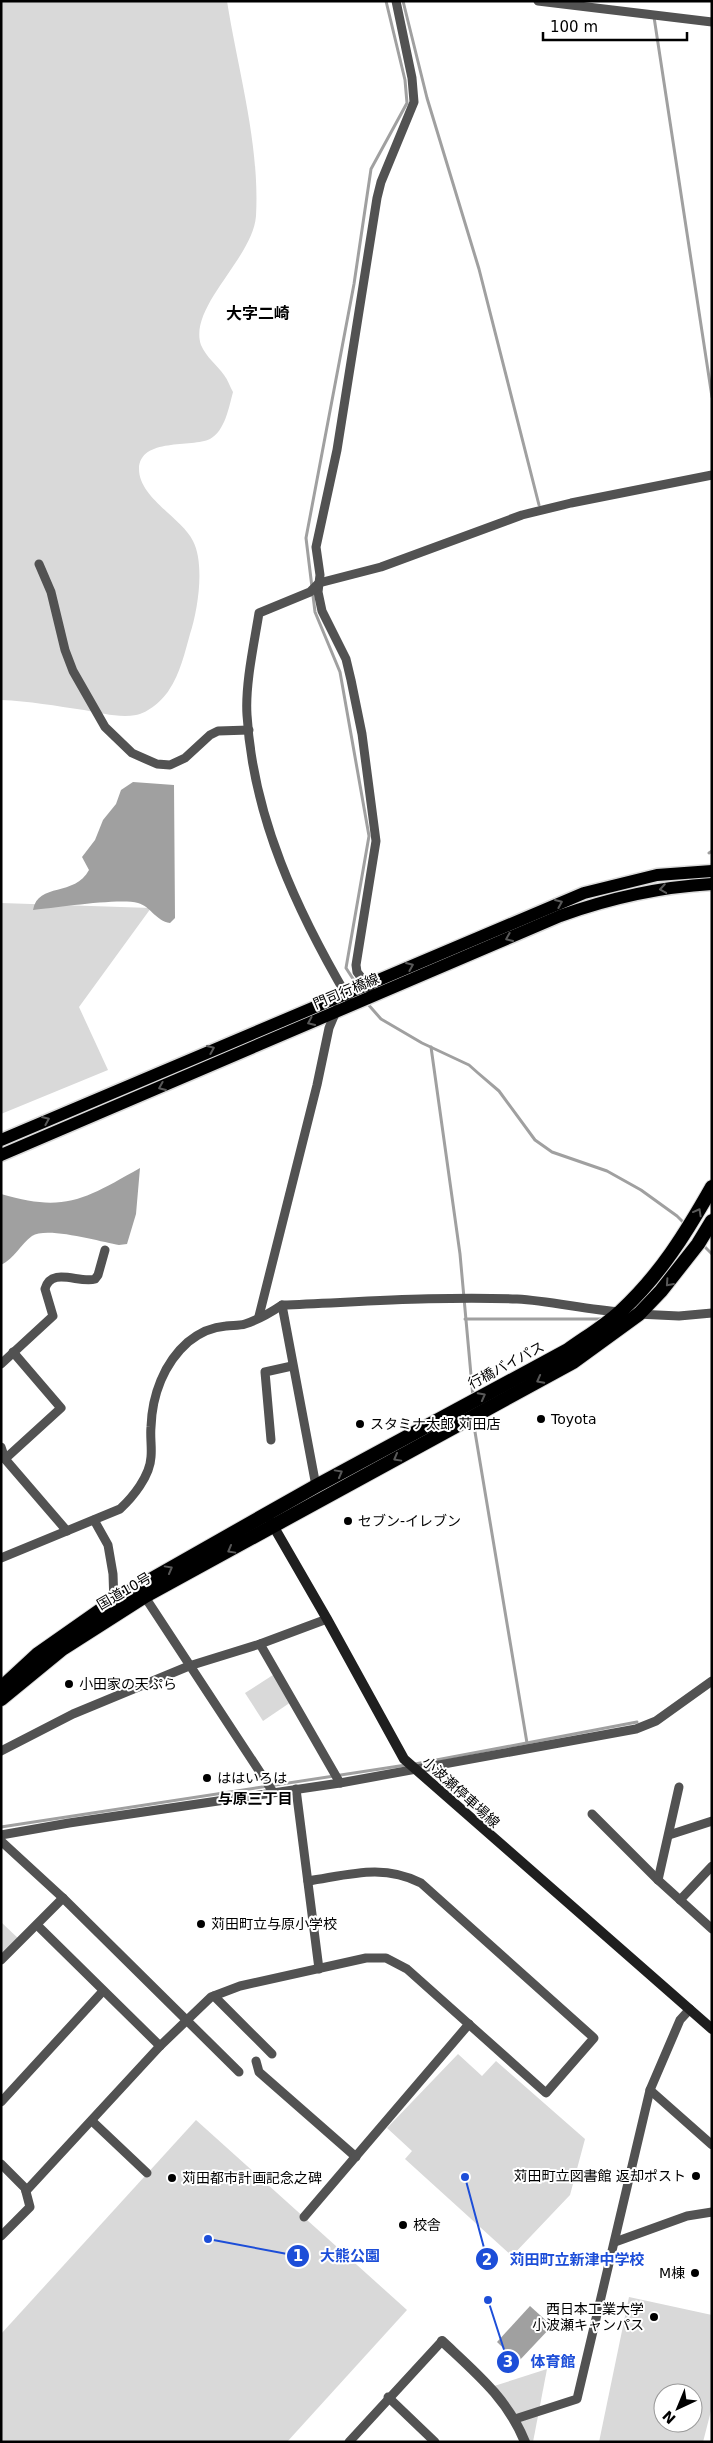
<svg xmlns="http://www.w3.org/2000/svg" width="713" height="2443" viewBox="0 0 713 2443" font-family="'DejaVu Sans','Noto Sans JP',sans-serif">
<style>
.green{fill:#d9d9d9;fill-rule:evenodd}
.water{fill:#a0a0a0}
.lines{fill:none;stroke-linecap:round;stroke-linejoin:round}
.stream{stroke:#a0a0a0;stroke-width:3}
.primary-casing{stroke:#dbdbdb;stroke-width:15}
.trunk-casing{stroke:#dbdbdb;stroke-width:16}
.minor{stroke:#525252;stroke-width:9}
.tertiary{stroke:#525252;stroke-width:10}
.secondary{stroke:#1f1f1f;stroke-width:10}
.primary{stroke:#000;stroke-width:12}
.trunk{stroke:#000;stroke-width:14}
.oneway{stroke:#595959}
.poi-dot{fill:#000;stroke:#fff;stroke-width:2}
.labels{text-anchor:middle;stroke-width:4;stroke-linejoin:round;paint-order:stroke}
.street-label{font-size:14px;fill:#000;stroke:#fff}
.poi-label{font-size:14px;fill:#000;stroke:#fff;text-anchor:start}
.neighbourhood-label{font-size:15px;font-weight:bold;fill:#000;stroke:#fff}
.quarter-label{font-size:16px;font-weight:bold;fill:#000;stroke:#fff}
.leader{fill:none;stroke:#1d4ed8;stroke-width:2}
.callout-dot{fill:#1d4ed8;stroke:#fff;stroke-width:2}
.mark-label{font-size:15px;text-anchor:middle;font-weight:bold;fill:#fff}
.callout-label{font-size:15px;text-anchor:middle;font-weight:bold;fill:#1d4ed8;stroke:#fff;stroke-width:4;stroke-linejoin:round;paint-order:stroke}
</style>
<rect width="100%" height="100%" fill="#fff"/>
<g class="green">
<path d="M1 1H227C238 71 260 144 256 216 253 258 188 307 201 345 206 357 217 365 224 375 228 380 230 387 233 392 229 407 225 431 210 439 192 448 140 437 139 469 139 498 182 518 193 541 205 564 198 610 190 634 185 652 180 674 169 690 163 700 148 713 136 715 119 718 101 713 84 710 56 706 29 701 1 700Z"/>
<path d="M1 903 151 908 79 1007 108 1070 1 1114Z"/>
<path d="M273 1675 291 1702 263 1721 245 1693Z"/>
<path d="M1 1922 21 1941 1 1960Z"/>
<path d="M458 2054 482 2076 496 2061 585 2139 570 2195 512 2256 405 2159 412 2151 387 2128Z"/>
<path d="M196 2120 407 2310 287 2442H1V2334Z"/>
<path d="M629 2297 712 2315V2407L703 2442H599ZM663 2393H693V2423H663Z"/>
<path d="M547 2369 533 2442H525L491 2387Z"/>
</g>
<g class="water">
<path d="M133 782 174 785 175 918 170 923C156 921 150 906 138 903 118 898 56 908 33 910 38 882 75 897 89 870L82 857 95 840 103 820 116 804 121 790Z"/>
<path d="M140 1168 136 1214 127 1244 119 1245C101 1242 47 1226 32 1236 21 1244 14 1259 1 1265V1194C65 1213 85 1199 140 1168Z"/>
<path d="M530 2306 552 2326 518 2362 497 2342Z"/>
</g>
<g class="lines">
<g class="stream">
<path d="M403 1 427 98 479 269 539 505"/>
<path d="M654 17 712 397"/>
<path d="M709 853 712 851"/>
<path d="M357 985 346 968 369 836 340 672 315 612 306 538 354 284 371 169 407 103 405 80 386 1"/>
<path d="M366 1002 381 1019 422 1043 469 1065 478 1073 499 1091 535 1140 552 1152 607 1171 641 1190 677 1216 685 1224"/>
<path d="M431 1047 460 1254 473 1397"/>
<path d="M702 1244 712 1254"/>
<path d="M465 1319H604"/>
<path d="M473 1420 527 1743"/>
<path d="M415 1764 637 1722"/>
<path d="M1 1827 406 1765"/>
</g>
<g class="primary-casing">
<g id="primary">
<path d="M1 1140 584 893 657 875 712 871"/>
<path d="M1 1155 560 916C610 898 659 887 712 884"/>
</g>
</g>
<g class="trunk-casing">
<g id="trunk">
<path d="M1 1688 38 1654 115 1600 316 1486 568 1350C586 1337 605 1326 621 1311 660 1275 686 1233 712 1187"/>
<path d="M1 1699 62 1649 145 1596 573 1362 639 1314 661 1291 698 1244 712 1221"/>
</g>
</g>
<g class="minor">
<path d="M538 1 712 22"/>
<path d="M39 564 51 592 65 650 73 671 105 727 132 753 157 764 170 765 185 758 210 735 218 731 249 730"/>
<path d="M370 989 357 972 356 965 376 841 362 734 351 680 346 659 322 611 318 592 320 575 316 547 337 450 377 198 381 182 414 102 412 78 396 1"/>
<path d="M348 998C297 911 253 817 247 715 245 685 254 644 259 613L310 592 319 583 381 567 522 515 571 503 712 475"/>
<path d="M282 1305 316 1486"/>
<path d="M637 1314 679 1316 712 1313"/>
<path d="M259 1316 317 1085 329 1028 337 1009"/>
<path d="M1 1364 53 1316 45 1289C51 1266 80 1284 95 1279L98 1275 105 1250"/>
<path d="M271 1440 265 1372 292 1366"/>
<path d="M1 1447 5 1459 67 1531"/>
<path d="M5 1459 61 1408 13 1352"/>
<path d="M94 1520 108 1545 113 1574 114 1604"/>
<path d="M1 1558 120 1509C133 1497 150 1476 151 1457 152 1447 150 1437 151 1427 152 1395 164 1363 188 1342 199 1333 212 1327 226 1326 232 1325 239 1326 245 1324 258 1320 270 1313 282 1305 360 1302 438 1296 517 1299 552 1301 587 1310 622 1312"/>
<path d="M143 1594 273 1792"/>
<path d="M260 1644 340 1783"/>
<path d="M1 1751 73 1714 189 1666 260 1644 327 1619"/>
<path d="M296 1789 319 1969"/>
<path d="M592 1814 658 1880 712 1929"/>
<path d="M1 1835 69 1823 340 1783 636 1729 656 1721 712 1681"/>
<path d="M669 1835 712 1821"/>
<path d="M1 1841 63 1898 239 2072"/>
<path d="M658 1880 679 1787"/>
<path d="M680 1900 712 1866"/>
<path d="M37 1925 160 2046"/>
<path d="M1 1960 63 1898"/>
<path d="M214 1996 272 2054"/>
<path d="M256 2061 259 2072 356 2157"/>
<path d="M650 2090 712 2145"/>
<path d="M1 2102 103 1991"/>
<path d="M92 2121 147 2173"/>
<path d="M1 2164 25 2188 30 2207 1 2236"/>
<path d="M26 2191 160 2046 211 1997 240 1986 366 1958H386L407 1969 546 2093 594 2038 421 1883C383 1863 348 1875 308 1881"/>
<path d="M304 2217 469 2024"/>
<path d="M615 2242 687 2216 712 2212"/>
<path d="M388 2397 435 2442"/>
<path d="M515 2419 577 2399 650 2090 680 2020 690 2009"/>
<path d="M349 2442 442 2341"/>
</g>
<path class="tertiary" d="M442 2341C475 2372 508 2399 525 2442"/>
<path class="secondary" d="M271 1522 327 1619 404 1759 712 2029"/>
<use href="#primary" class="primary"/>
<use href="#trunk" class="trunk"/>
</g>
<defs><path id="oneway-chevron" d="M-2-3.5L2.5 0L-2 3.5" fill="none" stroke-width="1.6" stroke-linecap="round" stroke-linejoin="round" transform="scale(1.25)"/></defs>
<g class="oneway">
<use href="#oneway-chevron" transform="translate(663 889) rotate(171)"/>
<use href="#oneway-chevron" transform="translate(559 903) rotate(-23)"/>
<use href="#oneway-chevron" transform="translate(509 938) rotate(157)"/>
<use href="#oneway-chevron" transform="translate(410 966) rotate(-23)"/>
<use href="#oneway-chevron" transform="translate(311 1022) rotate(156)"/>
<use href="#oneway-chevron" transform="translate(211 1049) rotate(-23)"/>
<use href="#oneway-chevron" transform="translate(162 1087) rotate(157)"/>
<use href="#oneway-chevron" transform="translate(46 1120) rotate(-23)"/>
<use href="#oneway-chevron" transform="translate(698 1212) rotate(-61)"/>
<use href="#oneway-chevron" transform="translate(669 1283) rotate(132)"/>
<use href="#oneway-chevron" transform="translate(540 1380) rotate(152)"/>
<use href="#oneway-chevron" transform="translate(482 1396) rotate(-28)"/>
<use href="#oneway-chevron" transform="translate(397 1458) rotate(151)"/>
<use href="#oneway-chevron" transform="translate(339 1473) rotate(-29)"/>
<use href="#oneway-chevron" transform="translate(231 1550) rotate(151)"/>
<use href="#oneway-chevron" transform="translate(169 1569) rotate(-29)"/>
</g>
<g class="poi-dot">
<circle cx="541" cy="1419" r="5"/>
<circle cx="360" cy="1424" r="5"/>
<circle cx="348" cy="1521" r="5"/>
<circle cx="69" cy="1684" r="5"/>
<circle cx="207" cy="1778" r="5"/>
<circle cx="201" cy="1924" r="5"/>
<circle cx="696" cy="2176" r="5"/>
<circle cx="172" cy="2178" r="5"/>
<circle cx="403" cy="2225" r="5"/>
<circle cx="695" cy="2273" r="5"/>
<circle cx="654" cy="2317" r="5"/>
</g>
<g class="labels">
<g class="street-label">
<text transform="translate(346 991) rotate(-23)" y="5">門司行橋線</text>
<text transform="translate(506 1365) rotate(-28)" y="5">行橋バイパス</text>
<text transform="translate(124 1591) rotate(-30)" y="5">国道10号</text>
<text transform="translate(461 1792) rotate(42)" y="5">小波瀬停車場線</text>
</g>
<g class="poi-label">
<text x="551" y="1424">Toyota</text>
<text x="370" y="1429">スタミナ太郎 苅田店</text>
<text x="358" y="1526">セブン-イレブン</text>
<text x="79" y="1689">小田家の天ぷら</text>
<text x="217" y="1783">ははいろは</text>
<text x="211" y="1929">苅田町立与原小学校</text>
<text x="686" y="2181" text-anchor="end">苅田町立図書館 返却ポスト</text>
<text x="182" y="2183">苅田都市計画記念之碑</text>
<text x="413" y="2230">校舎</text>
<text x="685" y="2278" text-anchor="end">M棟</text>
<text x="644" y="2314" text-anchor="end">西日本工業大学<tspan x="644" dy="16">小波瀬キャンパス</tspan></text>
</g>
<g class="neighbourhood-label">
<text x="255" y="1804">与原三丁目</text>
</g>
<g class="quarter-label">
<text x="258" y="319">大字二崎</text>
</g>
</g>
<path class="leader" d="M208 2239L298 2256M465 2177L487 2259M488 2300L508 2362"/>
<g class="callout-dot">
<circle cx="208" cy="2239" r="5"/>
<circle cx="465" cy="2177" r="5"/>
<circle cx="488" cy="2300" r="5"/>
<circle cx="298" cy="2256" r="12"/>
<circle cx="487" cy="2259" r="12"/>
<circle cx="508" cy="2362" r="12"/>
</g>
<g class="mark-label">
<text x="298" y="2261">1</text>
<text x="487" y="2265">2</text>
<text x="508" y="2367">3</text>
</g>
<g class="callout-label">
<text x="350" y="2261">大熊公園</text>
<text x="577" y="2265">苅田町立新津中学校</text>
<text x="553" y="2367">体育館</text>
</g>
<rect width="713" height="2443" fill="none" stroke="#000000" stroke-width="5"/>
<g transform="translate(678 2408) rotate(224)"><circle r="24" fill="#ffffff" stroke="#999999"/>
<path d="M0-4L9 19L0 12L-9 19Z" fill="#000000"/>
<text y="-8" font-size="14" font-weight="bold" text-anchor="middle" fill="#000000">N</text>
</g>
<path d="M543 32v8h144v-8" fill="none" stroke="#000000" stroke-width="2.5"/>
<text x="550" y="32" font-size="15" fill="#000000" stroke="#ffffff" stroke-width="4" paint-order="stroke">100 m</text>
</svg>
